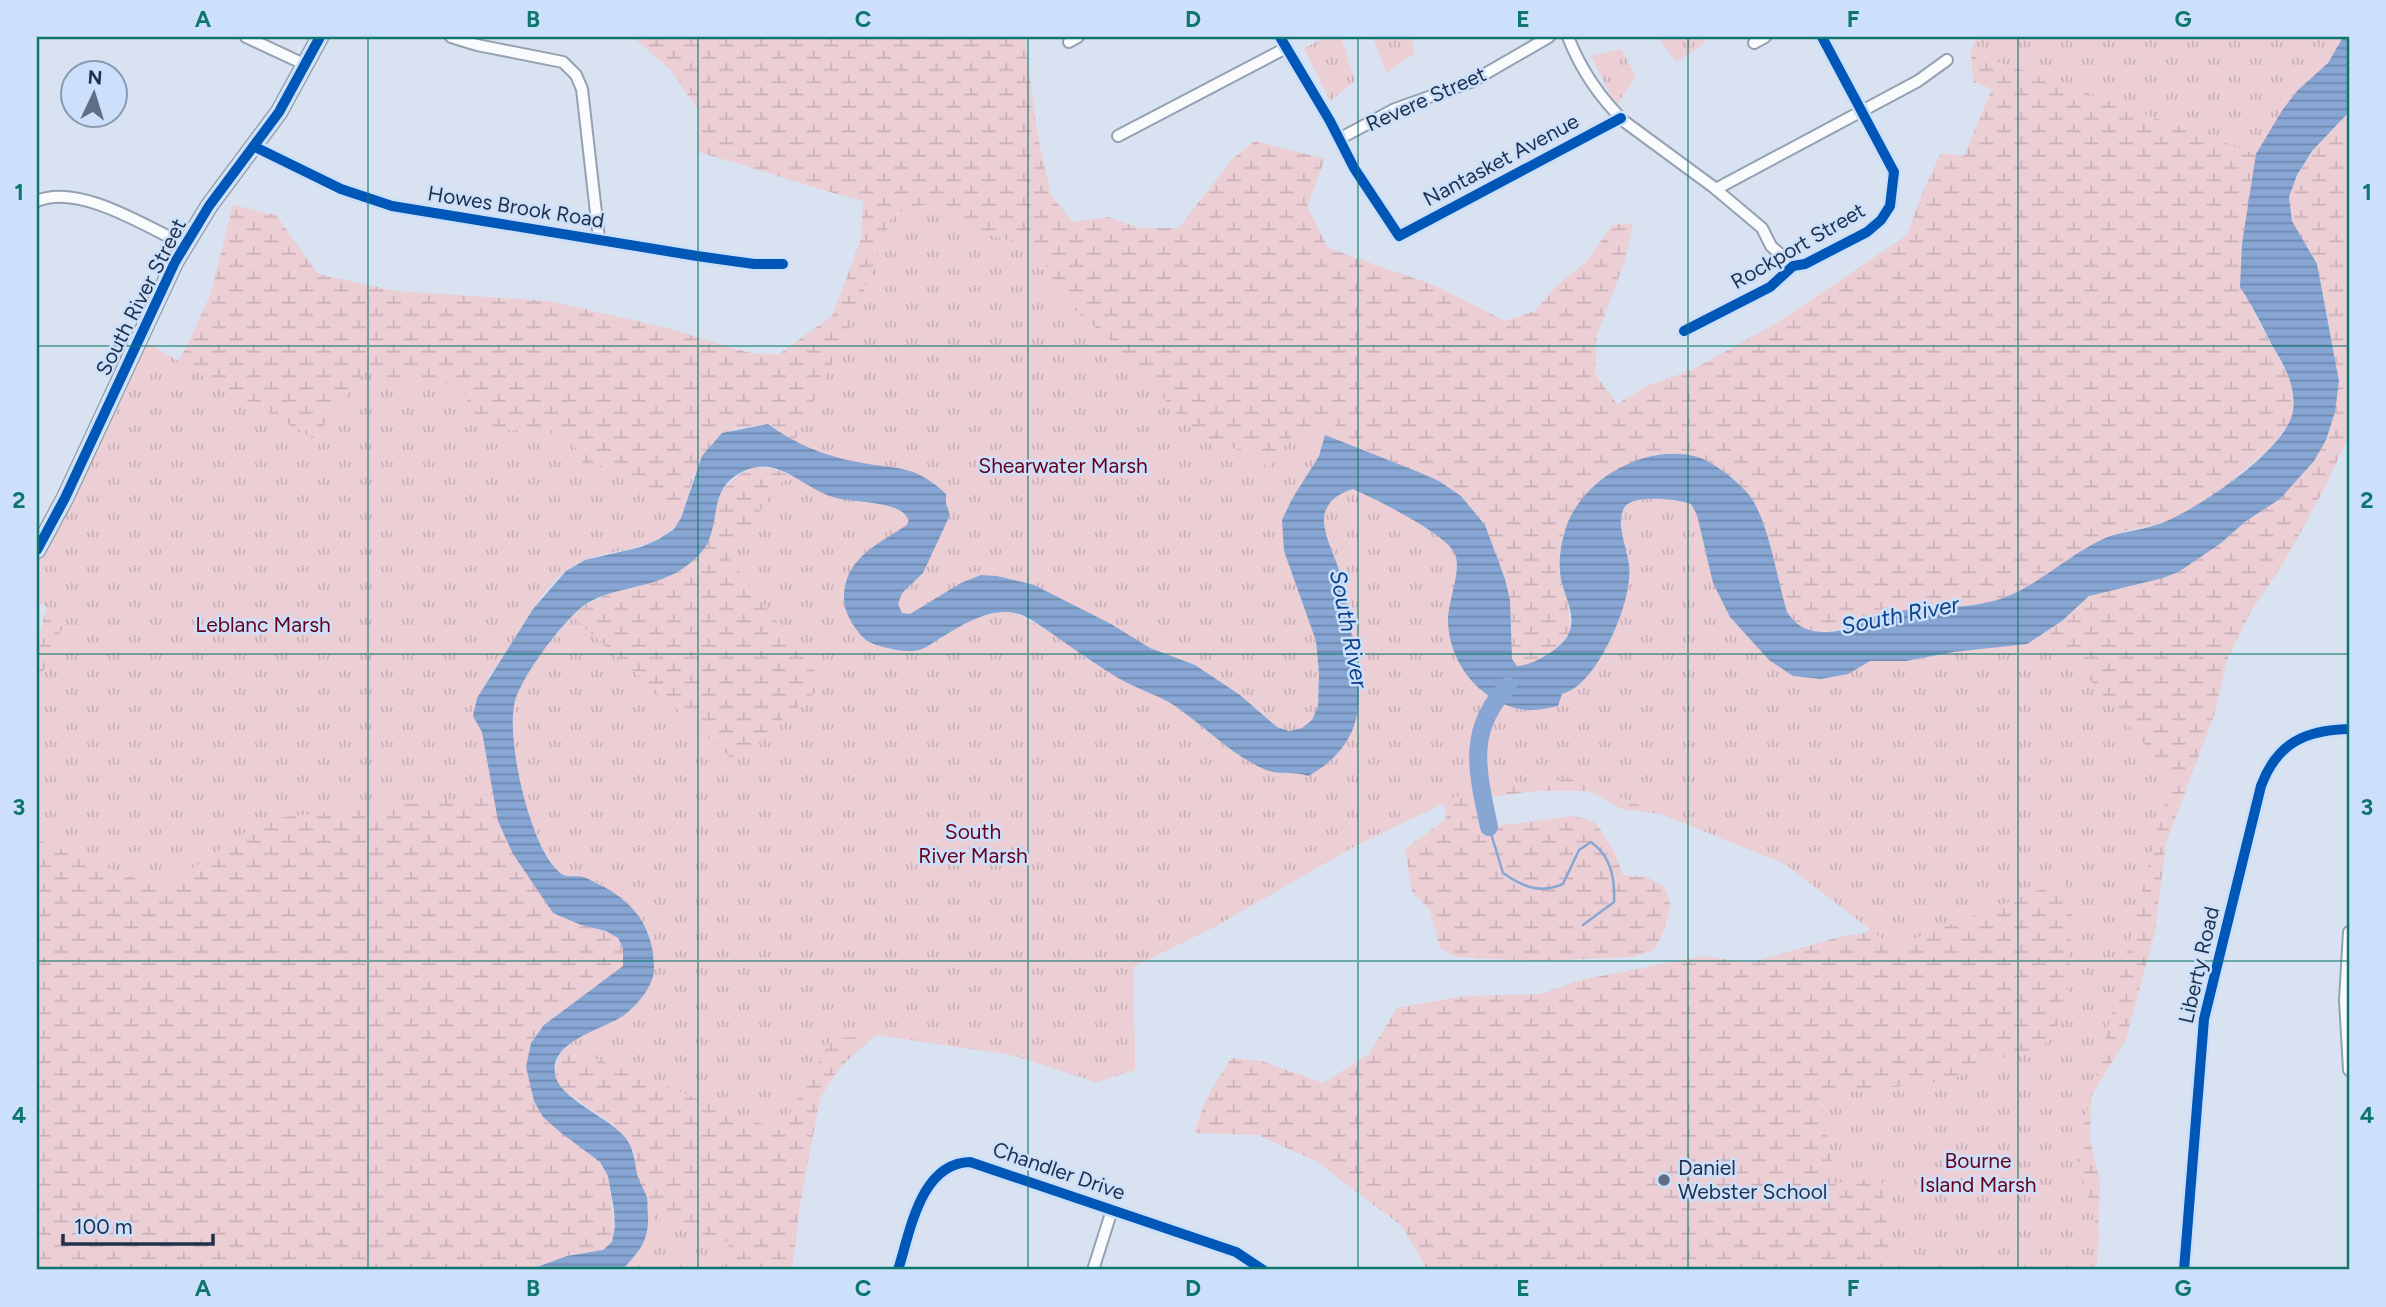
<svg xmlns="http://www.w3.org/2000/svg" width="2386" height="1307" viewBox="0 0 2386 1307" font-family="Figtree,sans-serif">
<style>
.wetland{fill:url(#wetland-marsh)}
.park{fill:url(#park-tufts)}
.water{fill:url(#water-rules)}
.lines{fill:none;stroke-linecap:round;stroke-linejoin:round}
.stream{stroke:#87a6d3;stroke-width:2.5}
.river{stroke:#87a6d3;stroke-width:18}
.street-casing{stroke:#94a1b2;stroke-width:14}
.secondary-casing{stroke:#94a1b2;stroke-width:19}
.street{stroke:#f9fbfd;stroke-width:10}
.secondary{stroke:#f9fbfd;stroke-width:16}
.cycleway-casing{stroke:#cde0fb;stroke-width:15}
.cycleway{stroke:#0057b8;stroke-width:10}
.grid{fill:none;stroke:#0f766e;stroke-width:2;stroke-opacity:0.55}
.poi-dot{fill:#5f6e84;stroke:#cde0fb;stroke-width:2.5}
.labels{text-anchor:middle;stroke-width:5;stroke-linejoin:round;paint-order:stroke}
.street-label{font-size:21px;fill:#1e304a;stroke:#cde0fb}
.park-label{font-size:21px;fill:#66011a;stroke:#cde0fb}
.poi-label{font-size:21px;fill:#1e304a;stroke:#cde0fb;text-anchor:start}
.water-label{font-size:23px;font-style:italic;fill:#0b4388;stroke:#cde0fb}
.neatline{fill:none;stroke:#0f766e;stroke-width:2.5}
.grid-label{font-size:23px;text-anchor:middle;font-weight:bold;fill:#0f766e}
</style>
<defs>
<pattern id="wetland-marsh" width="20" height="14" patternUnits="userSpaceOnUse" patternTransform="scale(1.75)"><rect width="20" height="14" fill="#ecced5"/><path d="M1 5h8M5 5V1M11 12h8M15 12V8" fill="none" stroke="#cab1b8"/></pattern>
<pattern id="park-tufts" width="24" height="20" patternUnits="userSpaceOnUse" patternTransform="scale(1.75)"><rect width="24" height="20" fill="#ecced5"/><path d="M3 7l-1-3M5 7V3M7 7l1-3M15 17l-1-3M17 17v-4M19 17l1-3" fill="none" stroke="#cab1b8"/></pattern>
<pattern id="water-rules" width="6" height="5" patternUnits="userSpaceOnUse" patternTransform="scale(1.75)"><rect width="6" height="5" fill="#87a6d3"/><path d="M0 2.5h6" fill="none" stroke="#6e88ad"/></pattern>
</defs>
<rect width="100%" height="100%" fill="#d8e2f0"/>
<g class="wetland">
<path d="M633 37H1025L1037 133 1051 195 1073 222 1108 217 1140 228H1179L1232 159 1255 141 1325 159 1307 206 1328 248 1436 286 1505 321 1535 311 1556 286 1587 261 1612 225 1633 223 1625 261 1597 335 1595 374 1617 404 1647 386 1694 369 1780 321 1907 235 1921 196 1941 153 1964 156 1992 89 1973 82 1971 52 1977 37H2343L2251 184 2245 290 2255 315 2289 377 2293 390V412L2288 425 2274 444 2217 494 2186 513 2157 525 2129 530 2103 539 2042 580 2010 596 1987 603 1882 614 1831 632 1812 631 1796 625 1787 612 1776 577 1736 480 1696 456 1655 454 1585 496 1572 514 1563 534 1559 573 1568 601 1570 632C1558 649 1538 666 1517 666L1512 659 1505 579 1485 525 1461 496 1439 481 1416 471 1325 435 1319 456 961 583 934 599 923 573 794 442 768 424 733 429 694 475 681 518 674 528C640 541 599 550 568 569 541 587 502 657 483 687L513 854 553 913 581 925 606 931 618 938 623 948 624 966 544 1025 531 1043 526 1067 587 1151 600 1162 608 1176 615 1227 612 1242 603 1250 567 1256 529 1270H37V642L47 607 79 554 160 387 186 348 211 293 233 205 276 215 318 274 395 291 550 301 671 329 746 352 778 355 832 316 861 239 863 201C807 187 754 167 698 152V110L670 69Z"/>
<path d="M2349 112V436L2324 489 2283 564 2251 611 2227 660 2214 715 2166 843 2155 932 2126 1039 2091 1097 2090 1141 2100 1181 2097 1270H1427L1402 1226 1316 1161 1258 1135 1194 1133 1206 1099 1231 1058 1262 1061 1323 1083 1369 1054 1397 1008 1464 996 1540 994 1581 980 1703 956 1749 963 1839 937 1865 933 1888 913 1870 879 1660 814 1622 809 1589 791H1535L1484 798 1489 827 1575 816 1596 823 1613 849 1623 875 1647 877 1664 887 1671 906 1664 931 1654 950 1633 957 1536 961 1457 957 1440 948 1430 910 1412 892 1405 849 1446 819 1444 803 1355 846 1214 927 1133 967 1135 1070 1096 1082 1012 1055 876 1035 840 1067 820 1098 800 1206 792 1270H622L634 1256 648 1215 647 1197 637 1177 634 1153 611 1124 566 1092 556 1081 555 1069 560 1054 566 1047 654 974 534 831 524 801 572 616 585 605 610 593 668 577 707 544 721 491 737 476 755 467 771 468 868 502 922 649 970 620 1176 707 1244 759 1270 771 1297 772 1360 677 1341 576 1339 493 1354 489 1448 622C1454 655 1462 671 1485 695L1746 632 2035 638 2062 621 2089 596 2123 586 2221 543 2246 521 2280 499 2294 481 2339 381 2317 264 2292 221 2289 197 2297 175 2312 151Z"/>
</g>
<g class="park">
<path d="M1326 37H1341L1355 81 1330 101 1304 48Z"/>
<path d="M1373 37H1411L1415 53 1386 73Z"/>
<path d="M1658 37H1701L1705 43 1676 62Z"/>
<path d="M1977 37H2343L2328 63 2298 90 2283 109 2256 154 1971 52Z"/>
<path d="M1621 49 1636 77 1616 106 1591 56Z"/>
<path d="M929 203 977 232 1050 251 1042 282 1116 345 1194 432 1253 456 1269 468 1293 435H1312L1328 417 1356 448 1325 435 1319 456 1306 477 1284 551 1316 641 1319 673 1318 706 1312 720 1302 728 1289 731 1277 727 1256 708 1195 665 1150 648 1091 615 997 576C962 575 939 599 910 615L902 613 898 604 902 593 923 573 950 515 946 504V494C913 463 896 470 856 462 835 458 814 450 794 442L851 325 893 214Z"/>
<path d="M126 331 314 439 370 364 391 384 435 378 465 390 471 423 512 431 569 434 586 469 615 463 639 492 681 518C654 557 603 545 567 570 541 588 527 621 510 647 500 663 485 678 478 696 474 707 476 723 482 732L492 795 265 819 162 889 38 840 37 685 66 620 37 601V539L77 479Z"/>
<path d="M793 476C802 482 811 490 821 494 843 503 898 498 909 519L907 525 863 555 922 649 970 620 999 612H1013L1058 636 1089 660 1122 680 1148 690 1176 707 1244 759 1270 771 1297 772 1308 776C1371 741 1362 691 1351 631 1347 612 1345 592 1339 573 1335 557 1325 538 1324 522 1323 503 1339 493 1354 489 1375 499 1447 533 1455 554 1462 572 1447 603 1448 623 1450 664 1483 709 1526 710 1534 710 1544 703 1551 700 1560 695 1572 691 1579 685 1608 657 1627 609 1629 570 1631 551 1613 525 1625 507 1633 494 1677 499 1691 504L1697 515 1706 555 1730 617 1746 632 1848 674 1870 661H1906L1953 652 2027 644 2048 630 2171 775 2076 1156 2100 1238 2090 1270H1893L1881 1178 1835 1183 1820 1095 1948 1081 2007 1056 2043 1047 2067 1010 2072 915 2065 880 1893 947 1785 864 1572 778 1463 794 1355 846 1214 927 1133 967 1135 1070 1096 1082 1012 1055 941 1043 876 1035 831 1039 780 1131 566 1047C575 1041 583 1034 593 1029 602 1024 613 1021 622 1016 649 1000 664 962 647 933 640 920 636 908 624 899 613 891 595 879 581 877 574 876 567 878 561 874 531 854 506 737 514 704 523 670 551 642 572 616L733 760 825 684 727 556 751 527 774 487Z"/>
<path d="M648 1215 729 1243 724 1270H622C636 1255 650 1236 648 1215Z"/>
</g>
<path class="water" d="M2343 37H2349V112L2312 151 2297 175 2289 197 2292 221 2317 264 2339 381 2335 412 2326 440 2314 461 2280 499 2246 521 2221 543 2180 571 2163 578 2089 596 2062 621 2027 644 1953 652 1906 661H1870L1848 674 1821 679 1793 676 1769 660 1730 617 1713 583 1697 515 1691 504C1677 499 1632 494 1624 508 1615 524 1628 549 1629 566 1633 599 1603 667 1576 687 1572 690 1567 692 1562 694L1558 706C1548 708 1536 711 1526 710 1483 705 1450 666 1448 623 1447 602 1462 572 1455 554 1447 534 1375 499 1353 489 1339 493 1323 503 1324 522 1325 538 1335 557 1340 573 1345 592 1347 612 1351 631 1362 691 1371 741 1308 776 1294 771 1279 775 1266 770 1231 755 1206 727 1175 706 1156 694 1137 689 1118 678 1088 660 1060 638 1030 619 1001 601 968 621 942 637 935 641 927 648 919 650 908 652 899 651 888 648 870 644 864 641 854 626 843 610 841 595 848 576 858 552 886 539 907 525L909 519C897 499 853 504 833 497 808 490 780 459 752 468 707 483 722 514 707 544 700 557 682 571 669 576 642 589 612 588 586 604 564 619 518 680 514 706 507 743 530 847 559 872 566 879 574 875 583 877 588 878 595 883 600 885 635 902 654 929 654 969 654 985 637 1006 624 1015 604 1030 545 1041 556 1078 562 1098 607 1118 622 1134 634 1146 634 1159 637 1174 639 1182 644 1189 647 1197 648 1203 647 1210 648 1216 649 1241 639 1252 622 1270H529L567 1256 603 1250 612 1242 615 1227 614 1210 608 1176 600 1162 560 1132 543 1117 534 1101 526 1067 531 1043 544 1025 623 966V948L618 938 606 931 581 925 553 913 513 854 498 821 482 732 473 716 477 698 533 609 566 571 585 560 641 547 659 539 674 529 681 518 702 456 722 433 768 424C795 444 824 456 857 462 897 470 913 463 946 494V504L950 515 923 573 902 593 898 604 902 613 910 614 961 583 981 575 997 576 1034 585 1111 624 1150 648 1195 665 1240 695 1277 727 1289 731 1302 728 1312 720 1318 706 1319 673 1316 641 1284 551 1282 520 1292 499 1319 456 1325 435 1416 471 1439 481 1461 496 1485 525 1505 579 1510 600 1512 659 1517 666C1532 666 1563 648 1569 633 1578 613 1560 590 1560 571 1559 560 1561 544 1564 534 1577 482 1642 444 1694 456 1712 460 1739 482 1750 496 1769 523 1777 579 1787 612 1798 628 1808 632 1827 632 1846 632 1864 619 1882 614 1925 604 1972 613 2013 594 2045 579 2071 554 2103 539 2121 531 2140 531 2159 524 2194 512 2287 450 2293 411 2296 387 2285 366 2273 347 2268 337 2245 291 2240 288L2242 244 2256 154 2283 109 2298 90 2328 63Z"/>
<g class="lines">
<path class="stream" d="M1489 827 1503 873C1523 887 1540 894 1563 884L1579 850 1591 842C1611 856 1615 878 1614 902L1583 925"/>
<path class="river" d="M1489 827C1478 773 1465 731 1508 686"/>
<g class="street-casing">
<g id="street">
<path d="M246 37 306 65"/>
<path d="M451 37 477 45 563 62 576 75 582 89 599 239"/>
<path d="M1280 37 1330 121 1354 168 1399 236 1621 118"/>
<path d="M1568 37C1581 70 1599 97 1625 122L1712 186 1762 228 1771 246 1793 266"/>
<path d="M1069 42 1078 37"/>
<path d="M1754 43 1765 37"/>
<path d="M1118 136 1286 48"/>
<path d="M1339 139 1395 109 1471 82 1549 37"/>
<path d="M255 147 341 189 392 206 697 256 754 264H783"/>
<path d="M1716 189 1918 81 1947 60"/>
<path d="M37 201C79 183 147 227 185 245"/>
<path d="M1684 331 1770 287 1793 266 1805 264 1867 232 1881 220 1890 206 1894 172 1822 37"/>
<path d="M2349 932 2345 1000 2349 1070"/>
<path d="M898 1270C910 1233 920 1163 970 1162L1236 1252 1263 1270"/>
<path d="M1093 1270 1112 1210"/>
<path d="M2184 1270 2204 1019 2261 786C2277 743 2305 730 2349 729"/>
</g>
</g>
<g class="secondary-casing">
<path id="secondary" d="M37 550 65 498 175 262 209 206 279 112 320 37"/>
</g>
<use href="#street" class="street"/>
<use href="#secondary" class="secondary"/>
<g class="cycleway-casing">
<g id="cycleway">
<path d="M1280 37 1330 121 1354 168 1399 236 1621 118"/>
<path d="M255 147 341 189 392 206 697 256 754 264H783"/>
<path d="M1684 331 1770 287 1793 266 1805 264 1867 232 1881 220 1890 206 1894 172 1822 37"/>
<path d="M37 550 65 498 175 262 209 206 279 112 320 37"/>
<path d="M898 1270C910 1233 920 1163 970 1162L1236 1252 1263 1270"/>
<path d="M2184 1270 2204 1019 2261 786C2277 743 2305 730 2349 729"/>
</g>
</g>
<use href="#cycleway" class="cycleway"/>
</g>
<path class="grid" d="M368 37V1270M698 37V1270M1028 37V1270M1358 37V1270M1688 37V1270M2018 37V1270M37 346H2349M37 654H2349M37 961H2349"/>
<circle class="poi-dot" cx="1664" cy="1180" r="7"/>
<g class="labels">
<g class="street-label">
<text transform="translate(1426 99) rotate(-24)" y="7">Revere Street</text>
<text transform="translate(1501 160) rotate(-28)" y="7">Nantasket Avenue</text>
<text transform="translate(516 207) rotate(9)" y="7">Howes Brook Road</text>
<text transform="translate(1798 246) rotate(-30)" y="7">Rockport Street</text>
<text transform="translate(141 297) rotate(-63)" y="7">South River Street</text>
<text transform="translate(2199 965) rotate(-77)" y="7">Liberty Road</text>
<text transform="translate(1059 1171) rotate(19)" y="7">Chandler Drive</text>
</g>
<g class="park-label">
<text x="1063" y="473">Shearwater Marsh</text>
<text x="263" y="632">Leblanc Marsh</text>
<text x="973" y="839">South<tspan x="973" dy="24">River Marsh</tspan></text>
<text x="1978" y="1168">Bourne<tspan x="1978" dy="24">Island Marsh</tspan></text>
</g>
<g class="poi-label">
<text x="1678" y="1175">Daniel<tspan x="1678" dy="24">Webster School</tspan></text>
</g>
<g class="water-label">
<text transform="translate(1900 615) rotate(-11)" y="8">South River</text>
<text transform="translate(1349 629) rotate(79)" y="8">South River</text>
</g>
</g>
<rect width="2386" height="1307" fill="none" stroke="#cde0fb" stroke-width="77"/>
<g transform="translate(94 94) rotate(4)"><circle r="33" fill="#cde0fb" stroke="#879ab4" stroke-width="2"/>
<path d="M0-5L12 26L0 18L-12 26Z" fill="#5f6e84"/>
<text y="-10" font-size="19" font-weight="bold" text-anchor="middle" fill="#1e304a">N</text>
</g>
<path d="M63 1234v10h150v-10" fill="none" stroke="#1e304a" stroke-width="3.5"/>
<text x="74" y="1234" font-size="21" fill="#1e304a" stroke="#cde0fb" stroke-width="5" paint-order="stroke">100 m</text>
<rect x="38" y="38" width="2310" height="1230" class="neatline"/>
<g class="grid-label">
<text x="203" y="27">A</text>
<text x="533" y="27">B</text>
<text x="863" y="27">C</text>
<text x="1193" y="27">D</text>
<text x="1523" y="27">E</text>
<text x="1853" y="27">F</text>
<text x="2183" y="27">G</text>
<text x="19" y="200">1</text>
<text x="2367" y="200">1</text>
<text x="19" y="508">2</text>
<text x="2367" y="508">2</text>
<text x="19" y="815">3</text>
<text x="2367" y="815">3</text>
<text x="19" y="1123">4</text>
<text x="2367" y="1123">4</text>
<text x="203" y="1296">A</text>
<text x="533" y="1296">B</text>
<text x="863" y="1296">C</text>
<text x="1193" y="1296">D</text>
<text x="1523" y="1296">E</text>
<text x="1853" y="1296">F</text>
<text x="2183" y="1296">G</text>
</g>
</svg>
